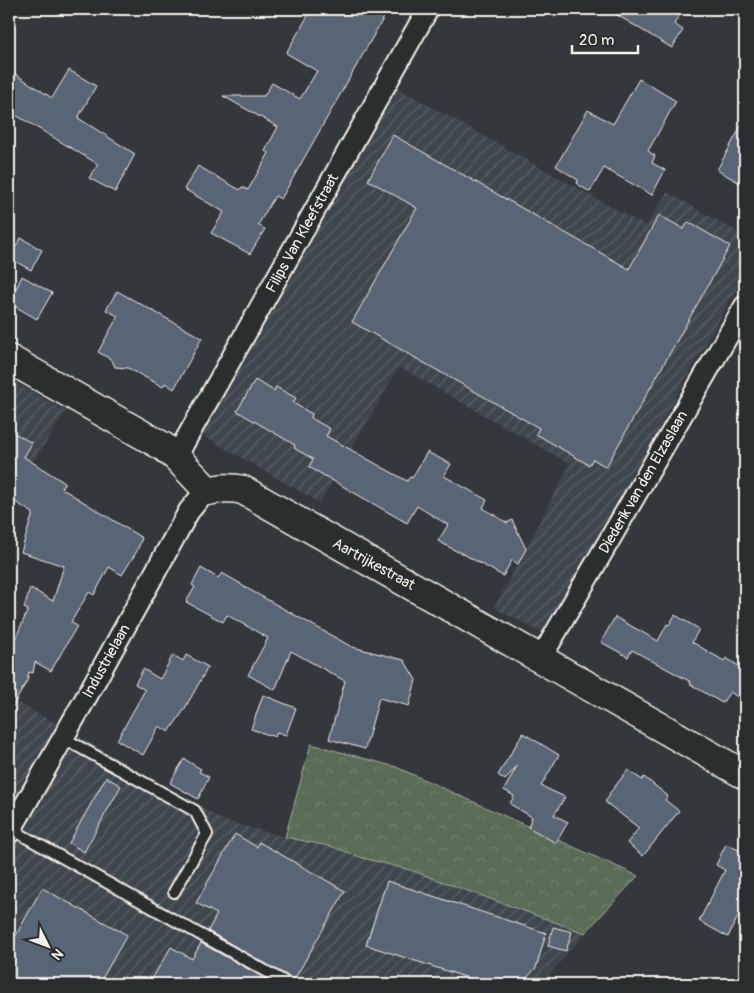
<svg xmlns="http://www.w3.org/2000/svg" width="754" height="993" viewBox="0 0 754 993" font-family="Pangolin,sans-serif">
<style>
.industrial{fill:url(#industrial-furrows)}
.forest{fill:url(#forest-crowns);stroke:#a6aea0}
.building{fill:#596575;stroke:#f4f1e8}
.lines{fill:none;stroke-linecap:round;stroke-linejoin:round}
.lane-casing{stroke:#f4f1e8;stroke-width:14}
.street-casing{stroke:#f4f1e8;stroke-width:24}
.secondary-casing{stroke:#f4f1e8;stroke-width:31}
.lane{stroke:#2a2d2e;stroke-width:10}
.street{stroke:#2a2d2e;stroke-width:20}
.secondary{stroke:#2a2d2e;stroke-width:28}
.labels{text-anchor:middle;stroke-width:4;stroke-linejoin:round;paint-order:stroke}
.street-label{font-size:15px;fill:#f4f1e8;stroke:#2a2d2e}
</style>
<defs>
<pattern id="industrial-furrows" width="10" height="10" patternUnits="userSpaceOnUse" patternTransform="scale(1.25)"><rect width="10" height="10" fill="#3e464d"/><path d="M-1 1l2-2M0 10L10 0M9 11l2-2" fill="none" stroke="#5a6167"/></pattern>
<pattern id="forest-crowns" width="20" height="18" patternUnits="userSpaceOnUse" patternTransform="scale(1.25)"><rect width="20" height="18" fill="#596c57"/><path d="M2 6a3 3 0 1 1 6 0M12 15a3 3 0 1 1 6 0" fill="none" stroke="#71816f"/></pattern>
</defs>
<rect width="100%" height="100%" fill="#33383c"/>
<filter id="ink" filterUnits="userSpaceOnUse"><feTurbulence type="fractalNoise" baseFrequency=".02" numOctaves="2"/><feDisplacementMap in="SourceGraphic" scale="10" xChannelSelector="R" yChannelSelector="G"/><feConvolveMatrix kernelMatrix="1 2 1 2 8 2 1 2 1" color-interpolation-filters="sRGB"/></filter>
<g filter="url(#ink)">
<g class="industrial">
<path d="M394 86 646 226 667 192 745 236V273L545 634 494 608 570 464 399 367 320 503 202 435 220 395Z"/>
<path d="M9 379 66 411 17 487 9 523Z"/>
<path d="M9 698 52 721 223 820 285 837 333 847 363 858 410 870 585 933 542 984H9Z"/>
</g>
<path class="forest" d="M311 744 396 767 638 876 585 933 410 870 363 858 333 847 285 837Z"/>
<g class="building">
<path d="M312 9H369L384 17 281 199 275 196 258 225 265 229 250 254 211 233 224 212 184 189 198 166 240 190 242 187 248 190 269 153 265 151 278 127 223 96H264L272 83 300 99 317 71 286 53Z"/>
<path d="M607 9H683L674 24 683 30 672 48Z"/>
<path d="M9 70 52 98 69 70 96 86 78 118 135 154 115 192 89 178 98 164 9 111Z"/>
<path d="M639 79 676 101 648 151 655 156 652 163 665 170 652 195 604 168 590 192 577 184 578 180 556 166 588 110 613 124Z"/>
<path d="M745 119V186L717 170Z"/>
<path d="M393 135 629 269 659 215 684 229 688 222 730 246 606 467 593 459 589 465 536 434 539 428 352 322 417 208 368 180Z"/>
<path d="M21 238 42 250 31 270 9 258Z"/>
<path d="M22 276 52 293 37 319 9 303Z"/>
<path d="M117 291 202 338 174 389 165 383 163 387 128 368 115 367 112 360 98 352 118 316 106 310Z"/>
<path d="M255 380 274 391 276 387 296 398 293 403 312 414 311 418 330 429 326 436 407 481 410 477 412 478 427 452 451 464 444 476 487 500 483 508 507 523 512 520 526 549 518 564 512 560 503 576 458 551V552L438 541 448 525 417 506 407 523 309 467 313 459 294 448 295 445 237 411Z"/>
<path d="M9 430 32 443 24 457 65 483 61 488 142 538 137 551 122 575 109 567 94 595 89 592 71 622 77 626 51 671 35 662 33 673 29 672 27 681 9 713V653L28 610 24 608 30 588 53 601 64 566 21 552 33 513 9 498Z"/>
<path d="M201 568 218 578 222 573 241 584V585L352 647 404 660 416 680 409 706 379 698 365 749 329 739 345 681 291 651 275 690 248 675 268 638 227 615 223 622 186 602 195 587 192 585Z"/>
<path d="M675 615 699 629 692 642 724 661 726 658 745 670V702L730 692 722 703 690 684 691 682 632 650 628 657 601 642 615 617 658 641 667 624 669 625Z"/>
<path d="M173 655 183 661 186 655 208 667 184 710 169 732 159 726 143 755 117 740 145 690 135 684 143 669 160 679Z"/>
<path d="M263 695 296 708 286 735 277 732 275 737 251 729Z"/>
<path d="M523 733 559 755 541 786 565 797 554 815 568 822 556 843 528 827 532 817 510 804 514 796 504 790 517 766 505 780 498 775Z"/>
<path d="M184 759 201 769 199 772 209 777 198 799 170 783Z"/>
<path d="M628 770 642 780 644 777 668 796 665 800 679 811 643 856 627 843 639 828 605 802 610 795 609 794Z"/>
<path d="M106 777 121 786 84 852 69 843Z"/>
<path d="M235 834 257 847 259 842 345 891 294 980 208 931 217 914 196 903Z"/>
<path d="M726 844 745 853V902L728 937 699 921 725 870 716 865Z"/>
<path d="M387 881 546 933 536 968 521 984H487L366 945Z"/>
<path d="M42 888 127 935 99 984H9V948Z"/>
<path d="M553 927 572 932 566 951 548 946Z"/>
<path d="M201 943 275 984H149L171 947 192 959Z"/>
</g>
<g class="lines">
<g class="lane-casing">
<g id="lane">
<path d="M63 738 195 811 207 834 174 892"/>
<path d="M11 829 289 984"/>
</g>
</g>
<g class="street-casing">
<g id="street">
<path d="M176 457 428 9"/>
<path d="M541 658 745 306"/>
<path d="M9 833 83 703 189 511 199 499 208 491"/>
</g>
</g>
<g class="secondary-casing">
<path id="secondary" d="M9 359 164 447 176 457 208 491C221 488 230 487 243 490L745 775"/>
</g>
<use href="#lane" class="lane"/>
<use href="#street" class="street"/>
<use href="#secondary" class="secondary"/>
</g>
</g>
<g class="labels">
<g class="street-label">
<text transform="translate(302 233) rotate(-61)" y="5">Filips Van Kleefstraat</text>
<text transform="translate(643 482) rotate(-60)" y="5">Diederik van den Elzaslaan</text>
<text transform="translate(374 564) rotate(29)" y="5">Aartrijkestraat</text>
<text transform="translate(106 661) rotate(-61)" y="5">Industrielaan</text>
</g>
</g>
<rect width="754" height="993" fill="none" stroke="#2a2d2e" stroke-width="30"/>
<rect x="15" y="15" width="724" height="963" fill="none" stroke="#f4f1e8" stroke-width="2" filter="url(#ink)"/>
<g transform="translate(48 946) rotate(132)" stroke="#2a2d2e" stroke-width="4" paint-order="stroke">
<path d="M0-4L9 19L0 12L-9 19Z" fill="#f4f1e8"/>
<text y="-8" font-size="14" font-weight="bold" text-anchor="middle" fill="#f4f1e8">N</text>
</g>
<path d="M572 45v8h66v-8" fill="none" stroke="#f4f1e8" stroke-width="2.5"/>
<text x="579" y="45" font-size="15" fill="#f4f1e8" stroke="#2a2d2e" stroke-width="4" paint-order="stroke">20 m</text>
</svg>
